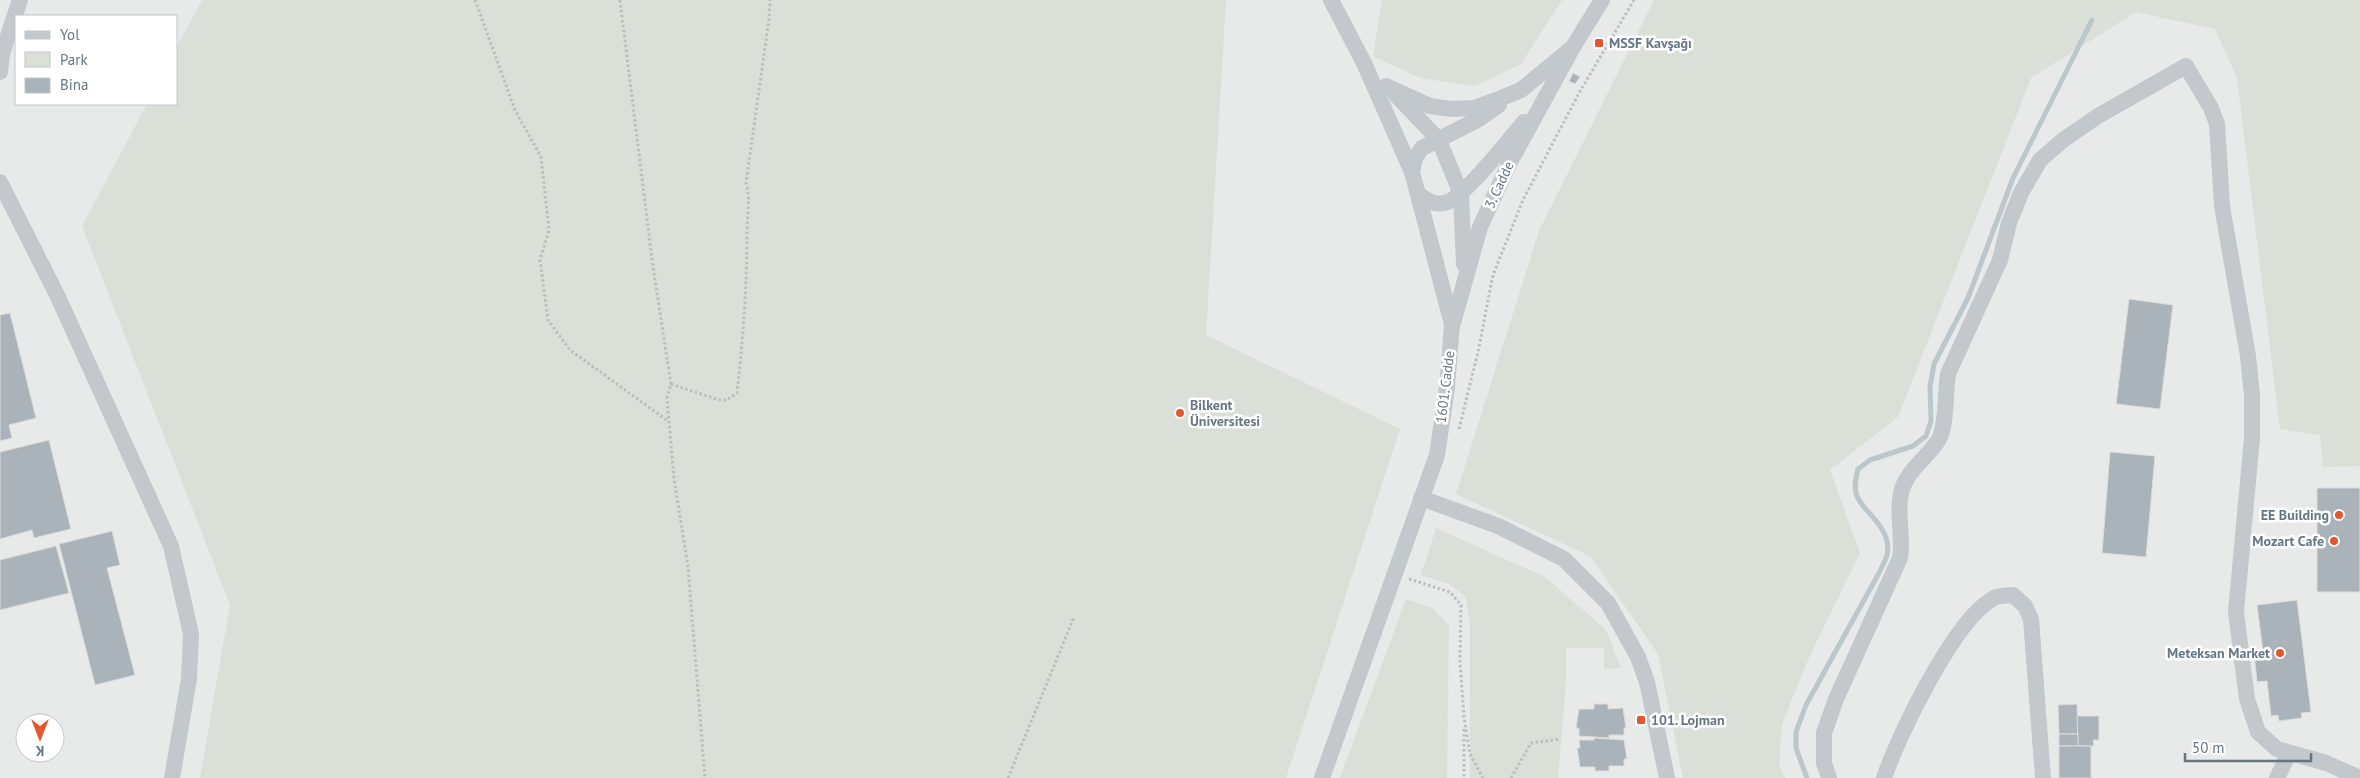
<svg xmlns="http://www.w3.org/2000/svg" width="2360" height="778" viewBox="0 0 2360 778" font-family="'PT Sans',sans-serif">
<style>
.built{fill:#e8e9e9;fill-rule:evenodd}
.green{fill:#dadfd7}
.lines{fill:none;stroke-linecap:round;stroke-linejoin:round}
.stream{stroke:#bbc7cb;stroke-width:5}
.building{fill:#aab3b9;stroke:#dcdcda}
.path{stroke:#bbbfc2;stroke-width:3;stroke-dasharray:2.5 2.5;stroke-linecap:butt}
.street{stroke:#c3c8cc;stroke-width:16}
.poi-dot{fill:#e4572e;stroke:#fff;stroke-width:2}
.labels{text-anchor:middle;stroke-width:5;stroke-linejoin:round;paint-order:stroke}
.poi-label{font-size:14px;font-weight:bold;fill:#657683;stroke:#fff;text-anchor:start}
.street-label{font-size:14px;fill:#657683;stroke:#fff}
</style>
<rect width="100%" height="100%" fill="#fafaf8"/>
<path class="built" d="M0 0H2360V778H0ZM16 16H176V104H16ZM25 723H55V753H25Z"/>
<g class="green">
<path d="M202 0H1226L1206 335 1400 429 1286 778H200L230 605 82 226 147 104H176V48Z"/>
<path d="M1382 0H1562L1521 64 1475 86 1420 78 1373 56Z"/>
<path d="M1654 0H2360V466L2323 467 2320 435 2280 429 2237 78 2215 29 2136 12 2031 78 1898 417 1830 470 1860 553 1810 655 1782 724 1779 765 1785 778H1683L1658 654 1590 556 1456 494 1539 231Z"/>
<path d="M1436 528 1545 577 1606 630 1621 668 1604 669V648H1566V681L1558 778H1470V625L1466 597 1449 584 1421 575Z"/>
<path d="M1406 599 1432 608 1449 625 1447 778H1340Z"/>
</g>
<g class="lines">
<path class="stream" d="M1807 778 1796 748V732L1806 705 1879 573C1882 567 1885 561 1887 555 1893 526 1860 511 1856 493 1854 485 1856 477 1858 469L1870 460 1913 446 1926 436 1931 421 1930 387 1934 364 1968 298 2013 178 2092 20"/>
</g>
<g class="building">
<path d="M1573 73 1580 77 1575 84 1569 81Z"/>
<path d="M2129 299 2173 305 2160 409 2116 404Z"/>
<path d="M10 313 36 418 9 425 12 438 0 441V315Z"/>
<path d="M49 440 71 529 34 538 32 530 0 539V452Z"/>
<path d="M2110 452 2155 456 2146 557 2102 553Z"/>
<rect x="2317" y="488" width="43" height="104"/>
<path d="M112 531 120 565 107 568 135 675 95 685 59 544Z"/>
<path d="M56 546 69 593 0 610V560Z"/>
<path d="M2297 600 2311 712 2301 713 2302 718 2279 721 2278 715 2271 716 2267 681 2257 682 2254 653 2263 652 2257 605Z"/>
<path d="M1594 704H1608V709L1623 708 1626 728H1624V735H1609V738L1579 736V728H1576L1579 709H1594Z"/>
<path d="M2077 704 2078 734H2059L2058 705Z"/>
<path d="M2077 716H2099V740H2093L2094 746H2078Z"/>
<rect x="2059" y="734" width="19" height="12"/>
<path d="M1594 738 1624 740 1627 759H1624V766H1609V771H1595V767H1580L1577 748H1580L1579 740H1594Z"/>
<rect x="2059" y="746" width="32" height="32"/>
</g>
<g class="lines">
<g class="path">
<path d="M475 0 515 110 541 157 549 230 540 260 548 320 570 350 668 421"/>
<path d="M620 0 653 267 671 384 667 398 669 421 674 478 688 567 705 778"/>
<path d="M671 384 719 400H727L737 393C743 339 747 286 747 232 747 215 751 200 746 183L769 19 770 0"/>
<path d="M1459 429 1478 352 1493 275 1523 200 1579 93 1634 0"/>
<path d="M2257 541H2317"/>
<path d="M1409 579 1450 592 1461 605 1460 661 1464 717 1470 754 1483 778"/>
<path d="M1464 729V778"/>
<path d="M1008 778 1074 617"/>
<path d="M1511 778 1531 743 1560 739"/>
</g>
<g class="street">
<path d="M2 54 20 0"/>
<path d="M0 72 2 54 0 45"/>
<path d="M1386 86 1430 106 1451 109 1474 108 1499 99 1521 90 1573 47 1602 0"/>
<path d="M1396 95 1439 140 1461 194 1464 264"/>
<path d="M1412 172 1415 158 1422 148 1479 119 1499 105"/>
<path d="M0 182 58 297 171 546 191 634 189 679 172 778"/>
<path d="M1419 195C1428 201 1434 205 1444 203 1462 201 1510 138 1524 122"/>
<path d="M1453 323 1480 227 1509 164 1573 47"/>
<path d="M1421 498 1498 526 1564 559 1608 603 1638 657 1647 682 1667 778"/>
<path d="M1322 778 1437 455 1447 388 1452 324 1412 172 1364 63 1331 0"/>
<path d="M1829 778 1824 763V733L1836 699 1900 558C1904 536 1896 515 1901 493 1906 470 1928 458 1939 439 1947 424 1945 392 1948 374L2000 260 2009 223 2021 193 2040 160 2063 140 2098 116 2186 66 2211 108 2217 124 2222 206 2248 356 2252 396V438L2236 612 2247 699 2258 732 2277 749 2326 763 2360 778"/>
<path d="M1884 778C1898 736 1955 618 1994 598 1999 595 2007 596 2013 595L2025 606 2031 619 2043 778"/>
<path d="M2277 778 2289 753"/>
</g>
</g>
<g class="poi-dot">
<rect x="1594" y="38" width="10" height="10" rx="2.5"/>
<circle cx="1180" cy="413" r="5"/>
<circle cx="2339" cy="515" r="5"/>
<circle cx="2334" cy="541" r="5"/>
<circle cx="2280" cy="653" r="5"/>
<rect x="1636" y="715" width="10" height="10" rx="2.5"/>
</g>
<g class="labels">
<g class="poi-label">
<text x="1609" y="48">MSSF Kavşağı</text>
<text x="1190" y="410">Bilkent<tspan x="1190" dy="16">Üniversitesi</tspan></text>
<text x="2329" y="520" text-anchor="end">EE Building</text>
<text x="2324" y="546" text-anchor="end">Mozart Cafe</text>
<text x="2270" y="658" text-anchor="end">Meteksan Market</text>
<text x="1651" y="725">101. Lojman</text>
</g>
<g class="street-label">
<text transform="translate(1499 185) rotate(-65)" y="5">3. Cadde</text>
<text transform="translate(1445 387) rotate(-83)" y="5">1601. Cadde</text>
</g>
</g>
<rect x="15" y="15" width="162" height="90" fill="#ffffff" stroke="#c1c8cd"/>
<rect x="25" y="31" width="25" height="8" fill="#c3c8cc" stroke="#c1c8cd"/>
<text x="60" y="40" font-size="15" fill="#657683">Yol</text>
<rect x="25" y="52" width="25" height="15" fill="#dadfd7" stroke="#c1c8cd"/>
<text x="60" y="65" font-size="15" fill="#657683">Park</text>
<rect x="25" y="78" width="25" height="15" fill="#aab3b9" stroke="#c1c8cd"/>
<text x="60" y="90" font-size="15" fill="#657683">Bina</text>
<g transform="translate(40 738) rotate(180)"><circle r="24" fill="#ffffff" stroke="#c1c8cd"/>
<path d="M0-4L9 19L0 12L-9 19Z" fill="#e4572e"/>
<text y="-8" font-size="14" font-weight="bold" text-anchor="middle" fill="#657683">K</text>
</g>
<path d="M2185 753v8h126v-8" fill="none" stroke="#657683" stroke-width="2.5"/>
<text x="2192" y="753" font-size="15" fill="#657683" stroke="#ffffff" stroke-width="4" paint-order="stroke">50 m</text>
</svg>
